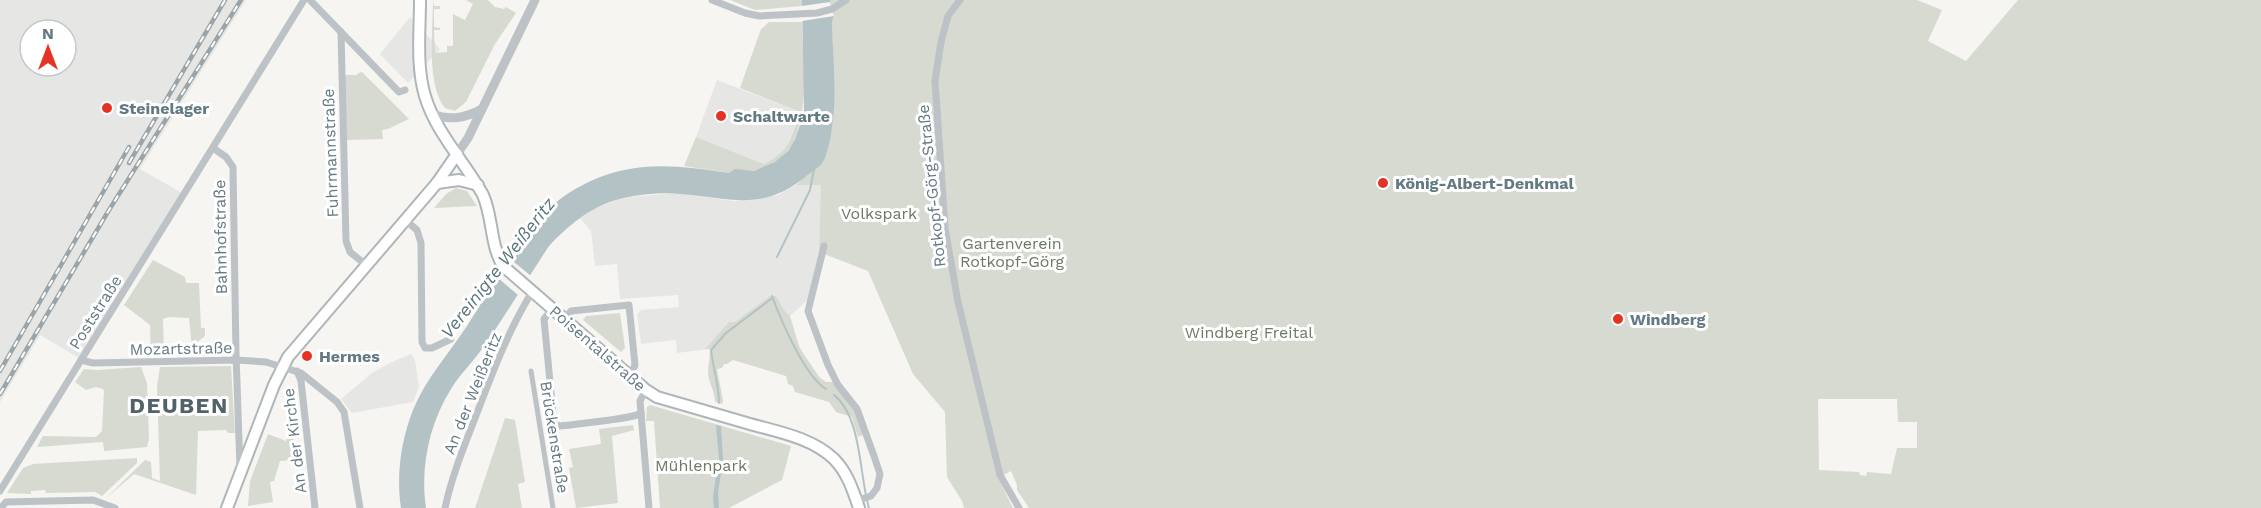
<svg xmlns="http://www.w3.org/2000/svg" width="2261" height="508" viewBox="0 0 2261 508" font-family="'Work Sans',sans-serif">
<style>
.built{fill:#e6e7e5;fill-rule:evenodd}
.green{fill:#d6dad1;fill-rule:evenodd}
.water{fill:#b3c3c5}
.pier{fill:#f6f5f2}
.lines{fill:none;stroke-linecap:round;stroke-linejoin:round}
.stream{stroke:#b3c3c5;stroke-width:2}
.secondary-casing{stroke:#aeb6b9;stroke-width:14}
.pedestrian{stroke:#bcc2c5;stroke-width:5}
.minor{stroke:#bcc2c5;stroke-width:7}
.tertiary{stroke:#bcc2c5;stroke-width:9}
.secondary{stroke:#fff;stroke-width:10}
.rail-casing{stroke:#9ba5a9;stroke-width:4.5}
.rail{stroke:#fff;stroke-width:2;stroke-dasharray:7;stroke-linecap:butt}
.poi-dot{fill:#e43323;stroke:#fff;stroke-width:2}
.labels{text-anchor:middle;stroke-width:6;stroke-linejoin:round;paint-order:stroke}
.poi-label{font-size:16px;font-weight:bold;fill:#647a83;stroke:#fff;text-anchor:start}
.street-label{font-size:16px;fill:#647a83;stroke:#fff}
.park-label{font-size:16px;fill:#6b7a63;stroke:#fff}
.water-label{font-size:18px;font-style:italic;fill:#5a7679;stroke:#fff}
.district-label{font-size:22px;font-weight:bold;letter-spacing:1.5px;fill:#526268;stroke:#fff}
</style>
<rect width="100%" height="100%" fill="#f6f5f2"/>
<g class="built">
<path d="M0 0H246L140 169 182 193 79 358 40 335 0 402ZM30 30H66V66H30Z"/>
<path d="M410 17 440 49 408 83 380 54Z"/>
<path d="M717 80 800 112 786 149 776 158 764 164 696 137Z"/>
<path d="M796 185H822L819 252 808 299 797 310 790 316 784 310 717 348 677 353 676 340 641 344 637 314 641 310 679 307 678 295 620 299 617 264 595 266 591 231 580 218 592 210 616 200 639 196 677 193 734 201 778 195Z"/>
<path d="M411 354 415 360 419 387 413 402 352 413 341 399 372 373 392 362Z"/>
</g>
<g class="green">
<path d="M433 0 434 6H440V9H434V27L440 28V30H434L435 53 447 52V46H453V14L465 20 473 4 466 0H488L495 7 504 9 506 7 516 13 495 44 466 102 455 111 445 108C426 84 433 30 433 0Z"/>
<path d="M730 0H802V6L755 10Z"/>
<path d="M830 0H1917L1942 10 1928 41 1966 61 2018 0H2261V508H1029L1017 490V485L1011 471 998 478 1013 508H964L962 501 947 477 945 412 913 374 868 271 819 252 821 185H796L824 161 832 130 834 94 832 22 834 16ZM1818 399H1897L1898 422H1917V448H1897L1891 474 1867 472 1866 476 1860 475 1859 472 1819 470Z"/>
<path d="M769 22H802C802 63 815 139 774 163 767 167 760 170 752 171 743 172 737 168 729 173L684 166 696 137 764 164C791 151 790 138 800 112L740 88 761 29Z"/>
<path d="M362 72 409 119 388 129 382 130 383 139 347 140 344 75H357L358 73Z"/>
<path d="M456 188 467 191 477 206 434 208 446 194Z"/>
<path d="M153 260 185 277 186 283H199L201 328H205V336L196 343V348H192L189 318 169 317 163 319 164 357H151L150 325 124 305Z"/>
<path d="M770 296H776L784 310 790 316 799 346 805 356 820 378 826 382H834L856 410 863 435 858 437 852 417 836 412 829 402 795 392 793 386 788 384 786 376 733 360 727 364H724L722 368 717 369 723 400 722 404 715 402C715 392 709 383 708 374 708 366 710 358 710 349H705L729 322H735Z"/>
<path d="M620 313 625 348 621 352 583 320 586 316Z"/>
<path d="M231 366 235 433H228L226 430 198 431 196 495 134 474 105 499 145 460 151 462 152 478 160 481 157 386 160 367Z"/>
<path d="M141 367 147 383 149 439 147 447 104 451 103 442 37 447 43 436 96 437 102 431 104 391 103 389 96 387 86 390 75 382 84 369 97 370Z"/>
<path d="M650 405 791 446 782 480 729 508H660L654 421H646L647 407Z"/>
<path d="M505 418 515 420 525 482 518 484 522 508H475Z"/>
<path d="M292 424 294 446H302L303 459 280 461 274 481 270 482 273 502 248 506 250 481 268 434 286 441Z"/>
<path d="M633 425 634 430 612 436 618 503 576 508 569 468 573 467 569 449 601 444 599 429Z"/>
<path d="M137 458V463L102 496 95 492 46 493 45 490 31 491V494L7 493 23 468 33 464Z"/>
</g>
<g class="water">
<path d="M802 0H830L834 16 832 22C833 67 840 115 825 158 823 165 814 170 809 174 763 213 733 198 680 194 660 192 635 195 616 200 589 208 568 226 549 246 527 279 507 313 484 346 474 361 460 374 451 389 429 424 420 468 426 508H401C396 476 401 440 413 410 426 378 448 355 467 326 499 277 525 216 579 187 630 159 675 165 729 173L735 169 754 171 775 162 788 151 795 139 804 114Z"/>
<path d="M716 425 721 426 723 459 718 493 719 508H714L713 496 719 459Z"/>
</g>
<g class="pier">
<path d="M830 2 834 16 802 21V6Z"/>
<path d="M509 258 531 276 518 295 497 277Z"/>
</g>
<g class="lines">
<g class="stream">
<path d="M777 257 810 190 814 169"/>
<path d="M772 296C780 318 805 377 826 389"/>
<path d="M834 395C862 417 859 475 869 508"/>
<path d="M719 403C719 385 713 368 711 350L726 333 771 299"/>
</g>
<g class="secondary-casing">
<g id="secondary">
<path d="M420 0C420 31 416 66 425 96 436 133 465 162 483 195 493 217 490 245 503 266L646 390 657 397C688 406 719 415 750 424 779 432 812 438 834 459 847 472 853 490 859 508"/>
<path d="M437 183 459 180 478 185"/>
<path d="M227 508 274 385 288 357 437 183 457 154"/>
</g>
</g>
<path class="pedestrian" d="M531 371 553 508"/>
<g class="minor">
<path d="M310 0 399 92 405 90"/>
<path d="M712 0 745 13 759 16 817 13 832 9 846 0"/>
<path d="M960 0 948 16 941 42 935 81 945 228 958 302 1000 475 1019 508"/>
<path d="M341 32 346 241 350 252 366 265"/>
<path d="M213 148 226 157 233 167 236 354 240 469"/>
<path d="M405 220 417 230 421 243 422 342 425 348H432L451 339"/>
<path d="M824 246 808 311 828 365 838 385 857 409 874 456 880 474 877 488 871 496 856 501"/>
<path d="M553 308 544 319 554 424 560 426C574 424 634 419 641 413"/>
<path d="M565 318 571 311 629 305 635 365 630 375"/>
<path d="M81 360 93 363 236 360 266 362 301 373 337 402 344 412 360 508"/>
<path d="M297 371 301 381 315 508"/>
<path d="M646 390 640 401 649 508"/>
<path d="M0 491 304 0"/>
<path d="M1 508 6 502 93 500 115 508"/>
<path d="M445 508C452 475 465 444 477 413 493 371 509 329 532 292"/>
</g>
<g class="tertiary">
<path d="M432 114C451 121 465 118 482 109"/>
<path d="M457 154 468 138 535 0"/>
</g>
<use href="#secondary" class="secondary"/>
<g class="rail-casing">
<g id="rail">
<path d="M129 163 225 0"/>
<path d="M0 371 129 147"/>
<path d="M0 394 109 210 241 0"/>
</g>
</g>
<use href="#rail" class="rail"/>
</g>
<g class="poi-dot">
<circle cx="107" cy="108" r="6"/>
<circle cx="721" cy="116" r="6"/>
<circle cx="1383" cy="183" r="6"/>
<circle cx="1618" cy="319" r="6"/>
<circle cx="307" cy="356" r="6"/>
</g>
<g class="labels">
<g class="poi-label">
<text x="119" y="114">Steinelager</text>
<text x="733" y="122">Schaltwarte</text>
<text x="1395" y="189">König-Albert-Denkmal</text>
<text x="1630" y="325">Windberg</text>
<text x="319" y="362">Hermes</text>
</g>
<g class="street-label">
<text transform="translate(330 153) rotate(-92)" y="6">Fuhrmannstraße</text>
<text transform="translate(931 186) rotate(-96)" y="6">Rotkopf-Görg-Straße</text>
<text transform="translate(220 237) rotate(-91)" y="6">Bahnhofstraße</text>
<text transform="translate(95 312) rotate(-58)" y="6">Poststraße</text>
<text transform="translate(181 348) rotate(-1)" y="6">Mozartstraße</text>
<text transform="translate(598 348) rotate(41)" y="6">Poisentalstraße</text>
<text transform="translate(472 393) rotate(-68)" y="6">An der Weißeritz</text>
<text transform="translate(555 437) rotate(81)" y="6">Brückenstraße</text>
<text transform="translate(294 441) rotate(-97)" y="6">An der Kirche</text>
</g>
<g class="park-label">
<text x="879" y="219">Volkspark</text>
<text x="1012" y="249">Gartenverein<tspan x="1012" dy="18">Rotkopf-Görg</tspan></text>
<text x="1249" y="338">Windberg Freital</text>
<text x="701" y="471">Mühlenpark</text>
</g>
<g class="water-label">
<text transform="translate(498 268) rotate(-52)" y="6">Vereinigte Weißeritz</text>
</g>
<g class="district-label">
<text x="179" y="413">DEUBEN</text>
</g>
</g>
<g transform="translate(48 48)"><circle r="28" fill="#ffffff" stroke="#c1cacd" stroke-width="1.5"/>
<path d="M0-4.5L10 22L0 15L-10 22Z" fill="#e43323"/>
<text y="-9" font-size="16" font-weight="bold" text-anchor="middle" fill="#647a83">N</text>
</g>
</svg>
